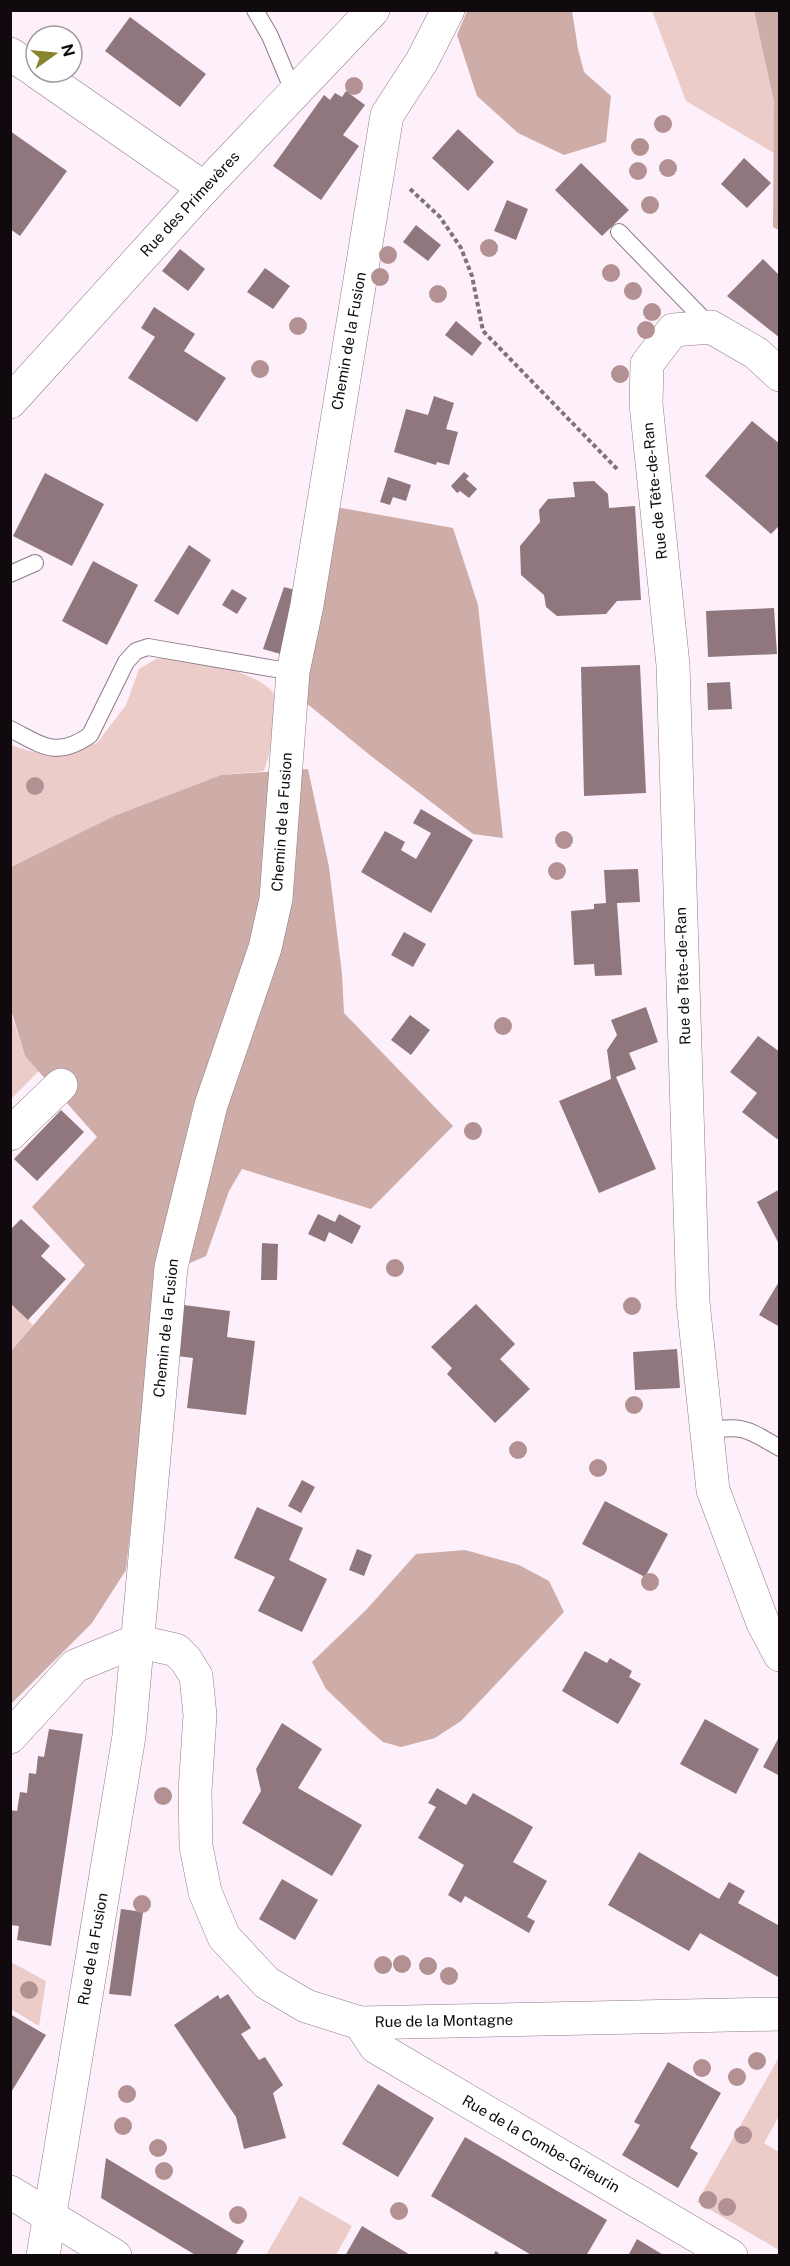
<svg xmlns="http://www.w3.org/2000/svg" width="790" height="2266" viewBox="0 0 790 2266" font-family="'Public Sans',sans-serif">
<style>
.green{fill:#ebccc8}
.forest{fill:#ceaca7}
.building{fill:#90767d}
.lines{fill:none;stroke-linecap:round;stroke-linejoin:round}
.service-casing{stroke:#8e7a89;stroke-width:18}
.minor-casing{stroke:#8e7a89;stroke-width:34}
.path{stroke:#7d737a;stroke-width:4;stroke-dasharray:4.5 3;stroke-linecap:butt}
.service{stroke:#fff;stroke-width:16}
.minor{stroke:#fff;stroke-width:33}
.tree{fill:#b39192}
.labels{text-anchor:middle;stroke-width:6;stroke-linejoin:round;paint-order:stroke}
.street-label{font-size:15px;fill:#10090e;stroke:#fff}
</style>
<rect width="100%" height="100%" fill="#fef0fa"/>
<g class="green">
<path d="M652 11H754L774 102V153L686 101Z"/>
<path d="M167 657C195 662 278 671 279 708 280 721 268 757 264 771L221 775 114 816 11 867V745L29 751 55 755 97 743 126 705 139 669 156 659Z"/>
<path d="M11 1014 25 1056 39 1071 11 1099Z"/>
<path d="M11 1303 33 1325 11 1351Z"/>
<path d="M11 1962 46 1981 39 2026 11 2009Z"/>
<path d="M779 2057V2116L764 2143 779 2152V2250L697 2202Z"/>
<path d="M300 2196 352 2226 336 2255H266Z"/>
</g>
<g class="forest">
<path d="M467 11H572L578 49 584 72 611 96 606 142 564 155 518 133 477 96 457 35Z"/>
<path d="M754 11H779V230L773 227 774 102Z"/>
<path d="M336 507 453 528 478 605 503 838 473 834 371 756 305 702Z"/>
<path d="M308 769 329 867 342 974 344 1013 453 1126 371 1209 242 1169 229 1191 206 1256 158 1277 126 1570 92 1623 11 1704V1351L85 1265 32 1207 97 1137 25 1056 11 1010V867L114 816 221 775Z"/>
<path d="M465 1550 519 1565 549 1581 564 1612 461 1721 435 1738 401 1747 383 1742 370 1731 326 1689 312 1662 366 1610 416 1554Z"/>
</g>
<g class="building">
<path d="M130 17 206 74 180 107 105 51Z"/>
<path d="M346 91 365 105 343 135 359 146 321 200 273 166 324 95 330 100 335 93 342 97Z"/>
<path d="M458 129 494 162 468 191 432 158Z"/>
<path d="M10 131 67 171 20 236 10 229Z"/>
<path d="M744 158 771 183 747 208 721 184Z"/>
<path d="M581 163 629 210 602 236 555 190Z"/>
<path d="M507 200 528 209 516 240 494 231Z"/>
<path d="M416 225 441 245 428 261 403 242Z"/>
<path d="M180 249 205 269 188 291 162 271Z"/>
<path d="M763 259 780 276V338L727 296Z"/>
<path d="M265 268 290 286 273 309 247 292Z"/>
<path d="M154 307 195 334 184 351 226 378 197 422 128 378 155 337 141 328Z"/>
<path d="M456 321 482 343 472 356 445 335Z"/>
<path d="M434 396 454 403 446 429 458 432 449 465 437 462 436 465 394 452 406 409 428 415Z"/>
<path d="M752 421 780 444V525L771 534 705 476Z"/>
<path d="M464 472 469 476 466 479 477 489 469 498 460 491 457 493 451 486Z"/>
<path d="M45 473 104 504 72 566 13 536Z"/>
<path d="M388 477 411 485 406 501 393 497 390 505 380 502Z"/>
<path d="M594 481 608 494 609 508 635 506 641 600 617 601 606 614 557 616 546 607 544 595 521 575 520 546 540 522 539 510 548 499 575 497 573 482Z"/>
<path d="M189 545 211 560 178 615 154 601Z"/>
<path d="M93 561 138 585 107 645 62 621Z"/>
<path d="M284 587 295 590 284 655 263 649Z"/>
<path d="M232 589 247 598 237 614 222 605Z"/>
<path d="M774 608 777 654 708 657 706 611Z"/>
<path d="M640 665 646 793 584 796 581 667Z"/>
<path d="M730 682 732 709 708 710 707 683Z"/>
<path d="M421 809 473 840 431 913 361 872 385 831 405 842 401 850 416 859 431 833 413 823Z"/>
<path d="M638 869 640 902 617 903 622 975 595 976 594 964 574 965 571 911 594 909V904L606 903 604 870Z"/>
<path d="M404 932 426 944 413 967 391 955Z"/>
<path d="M646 1007 658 1042 629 1053 636 1069 616 1077 656 1169 599 1193 559 1101 611 1079 607 1050 617 1035 611 1020Z"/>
<path d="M410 1015 430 1030 411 1055 391 1040Z"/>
<path d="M758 1036 780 1052V1137L777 1139 742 1112 757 1093 730 1072Z"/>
<path d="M61 1110 84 1132 37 1181 14 1159Z"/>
<path d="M780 1189V1246L757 1202Z"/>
<path d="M318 1214 335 1222 339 1214 361 1226 352 1244 329 1232 325 1242 308 1234Z"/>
<path d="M21 1219 50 1246 41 1256 66 1279 28 1320 10 1303V1230Z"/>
<path d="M262 1243 278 1244 277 1280H261Z"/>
<path d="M780 1280V1327L759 1315Z"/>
<path d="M476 1304 515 1344 500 1359 530 1389 495 1423 447 1374 452 1368 431 1347Z"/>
<path d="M184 1305 230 1311 227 1337 255 1341 246 1415 187 1408 193 1358 177 1356Z"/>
<path d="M677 1349 680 1388 635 1390 633 1352Z"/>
<path d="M302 1480 315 1487 301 1513 288 1506Z"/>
<path d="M605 1501 668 1534 645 1577 582 1544Z"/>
<path d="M257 1507 303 1528 289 1560 327 1579 302 1632 258 1611 275 1577 234 1558Z"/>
<path d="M357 1549 372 1555 364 1576 349 1570Z"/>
<path d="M585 1651 607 1663 610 1658 632 1671 629 1677 641 1684 618 1724 562 1691Z"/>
<path d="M705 1719 759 1749 736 1794 680 1764Z"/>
<path d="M282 1723 322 1749 298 1788 362 1825 332 1876 242 1823 261 1791 256 1769Z"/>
<path d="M49 1729 83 1734 51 1946 17 1940 19 1926 10 1925V1810L17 1811 20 1792 27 1793 29 1773 36 1774 38 1756 44 1757Z"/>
<path d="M778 1739 780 1740V1776L763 1767Z"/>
<path d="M437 1788 466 1805 473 1793 533 1827 513 1862 547 1881 527 1917 535 1921 529 1933 465 1896 461 1903 448 1895 464 1865 418 1838 436 1807 428 1803Z"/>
<path d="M639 1852 719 1899 729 1882 745 1891 738 1903 780 1926V1978L700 1933 689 1951 608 1905Z"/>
<path d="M282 1879 318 1900 295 1940 259 1919Z"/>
<path d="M121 1909 143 1912 131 1996 109 1994Z"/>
<path d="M228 1994 251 2028 241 2034 259 2060 265 2057 283 2085 273 2093 286 2138 244 2149 236 2117 174 2025 218 1995 220 1999Z"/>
<path d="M10 2014 46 2035 10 2094Z"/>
<path d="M668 2062 721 2093 690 2148 698 2153 678 2188 622 2155 640 2125 634 2122Z"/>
<path d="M378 2084 434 2118 398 2177 342 2144Z"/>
<path d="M465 2137 607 2220 586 2256H533L431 2196Z"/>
<path d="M106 2158 244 2241 235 2256H197L101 2198Z"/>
<path d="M362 2226 412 2256H345Z"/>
<path d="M637 2239 665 2256H628Z"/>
</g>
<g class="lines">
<g class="service-casing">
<g id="service">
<path d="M255 10 270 36 294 93"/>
<path d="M619 232 711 327"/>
<path d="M10 574 35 563"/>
<path d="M10 729C42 745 56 759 90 735L126 662 136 651 148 647 293 672"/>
<path d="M706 1431C744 1424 748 1430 780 1448"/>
</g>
</g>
<g class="minor-casing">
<g id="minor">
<path d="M10 54 36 71"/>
<path d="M37 72 204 188"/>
<path d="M780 375 756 353 711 327 673 330 647 364 646 404 673 665 693 1302 713 1490 763 1623 780 1655"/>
<path d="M10 402 204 188 373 10"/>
<path d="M10 1134 61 1085"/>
<path d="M136 1641 176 1650 186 1660 196 1676 200 1715 195 1791 196 1846 205 1892 224 1937 267 1983 306 2006 360 2023 780 2014"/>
<path d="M10 1737 75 1666 136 1641"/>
<path d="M360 2023 376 2047 731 2256"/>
<path d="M10 2192 115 2256"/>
<path d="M43 2256 129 1736 171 1267 211 1105 265 948 276 899 293 672 307 605 387 115 422 61 448 10"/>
</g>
</g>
<g class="path">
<path d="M410 189 440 217 461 248 472 276 483 331 618 470"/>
<path d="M495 2256 498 2251"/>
</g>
<use href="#service" class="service"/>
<use href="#minor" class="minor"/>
</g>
<g class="tree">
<circle cx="354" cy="86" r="9"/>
<circle cx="663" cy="124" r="9"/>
<circle cx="640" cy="147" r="9"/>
<circle cx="668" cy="168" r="9"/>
<circle cx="638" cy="171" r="9"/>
<circle cx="650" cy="205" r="9"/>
<circle cx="489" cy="248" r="9"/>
<circle cx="388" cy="255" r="9"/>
<circle cx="611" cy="273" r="9"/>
<circle cx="380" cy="277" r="9"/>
<circle cx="633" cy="291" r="9"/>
<circle cx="438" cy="294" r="9"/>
<circle cx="652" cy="312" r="9"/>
<circle cx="298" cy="326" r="9"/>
<circle cx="646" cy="330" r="9"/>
<circle cx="260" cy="369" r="9"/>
<circle cx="620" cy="374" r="9"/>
<circle cx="35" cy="786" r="9"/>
<circle cx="564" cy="840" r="9"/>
<circle cx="557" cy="871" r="9"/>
<circle cx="503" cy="1026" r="9"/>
<circle cx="473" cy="1131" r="9"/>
<circle cx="395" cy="1268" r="9"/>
<circle cx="632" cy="1306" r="9"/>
<circle cx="634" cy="1405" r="9"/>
<circle cx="518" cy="1450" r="9"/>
<circle cx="598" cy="1468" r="9"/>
<circle cx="650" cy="1582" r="9"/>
<circle cx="163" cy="1796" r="9"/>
<circle cx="142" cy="1904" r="9"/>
<circle cx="402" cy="1964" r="9"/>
<circle cx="383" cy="1965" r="9"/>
<circle cx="428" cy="1966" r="9"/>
<circle cx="449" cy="1976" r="9"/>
<circle cx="29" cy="1990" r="9"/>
<circle cx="757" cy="2061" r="9"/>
<circle cx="702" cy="2068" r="9"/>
<circle cx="737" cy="2077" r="9"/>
<circle cx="127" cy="2094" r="9"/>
<circle cx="123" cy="2126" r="9"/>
<circle cx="743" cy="2135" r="9"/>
<circle cx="158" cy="2148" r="9"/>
<circle cx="164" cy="2171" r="9"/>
<circle cx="708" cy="2200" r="9"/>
<circle cx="727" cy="2207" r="9"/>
<circle cx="399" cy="2211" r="9"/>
<circle cx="238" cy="2215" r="9"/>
</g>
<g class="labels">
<g class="street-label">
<text transform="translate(190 204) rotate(-47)" y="5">Rue des Primevères</text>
<text transform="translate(349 341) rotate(-80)" y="5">Chemin de la Fusion</text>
<text transform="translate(655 491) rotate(-96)" y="5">Rue de Tête-de-Ran</text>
<text transform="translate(282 822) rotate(-86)" y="5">Chemin de la Fusion</text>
<text transform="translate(683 976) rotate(-92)" y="5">Rue de Tête-de-Ran</text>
<text transform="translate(166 1328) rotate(-84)" y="5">Chemin de la Fusion</text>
<text transform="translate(93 1949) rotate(-80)" y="5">Rue de la Fusion</text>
<text transform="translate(444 2021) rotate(-1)" y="5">Rue de la Montagne</text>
<text transform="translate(541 2144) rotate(30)" y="5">Rue de la Combe-Grieurin</text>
</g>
</g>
<rect width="790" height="2266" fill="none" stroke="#10090e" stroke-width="24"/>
<g transform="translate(54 54) rotate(75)"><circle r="28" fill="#ffffff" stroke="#9f9d9f" stroke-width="1.5"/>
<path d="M0-4.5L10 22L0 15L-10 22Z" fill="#88832c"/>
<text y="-9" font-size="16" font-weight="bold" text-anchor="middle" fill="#10090e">N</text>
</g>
</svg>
